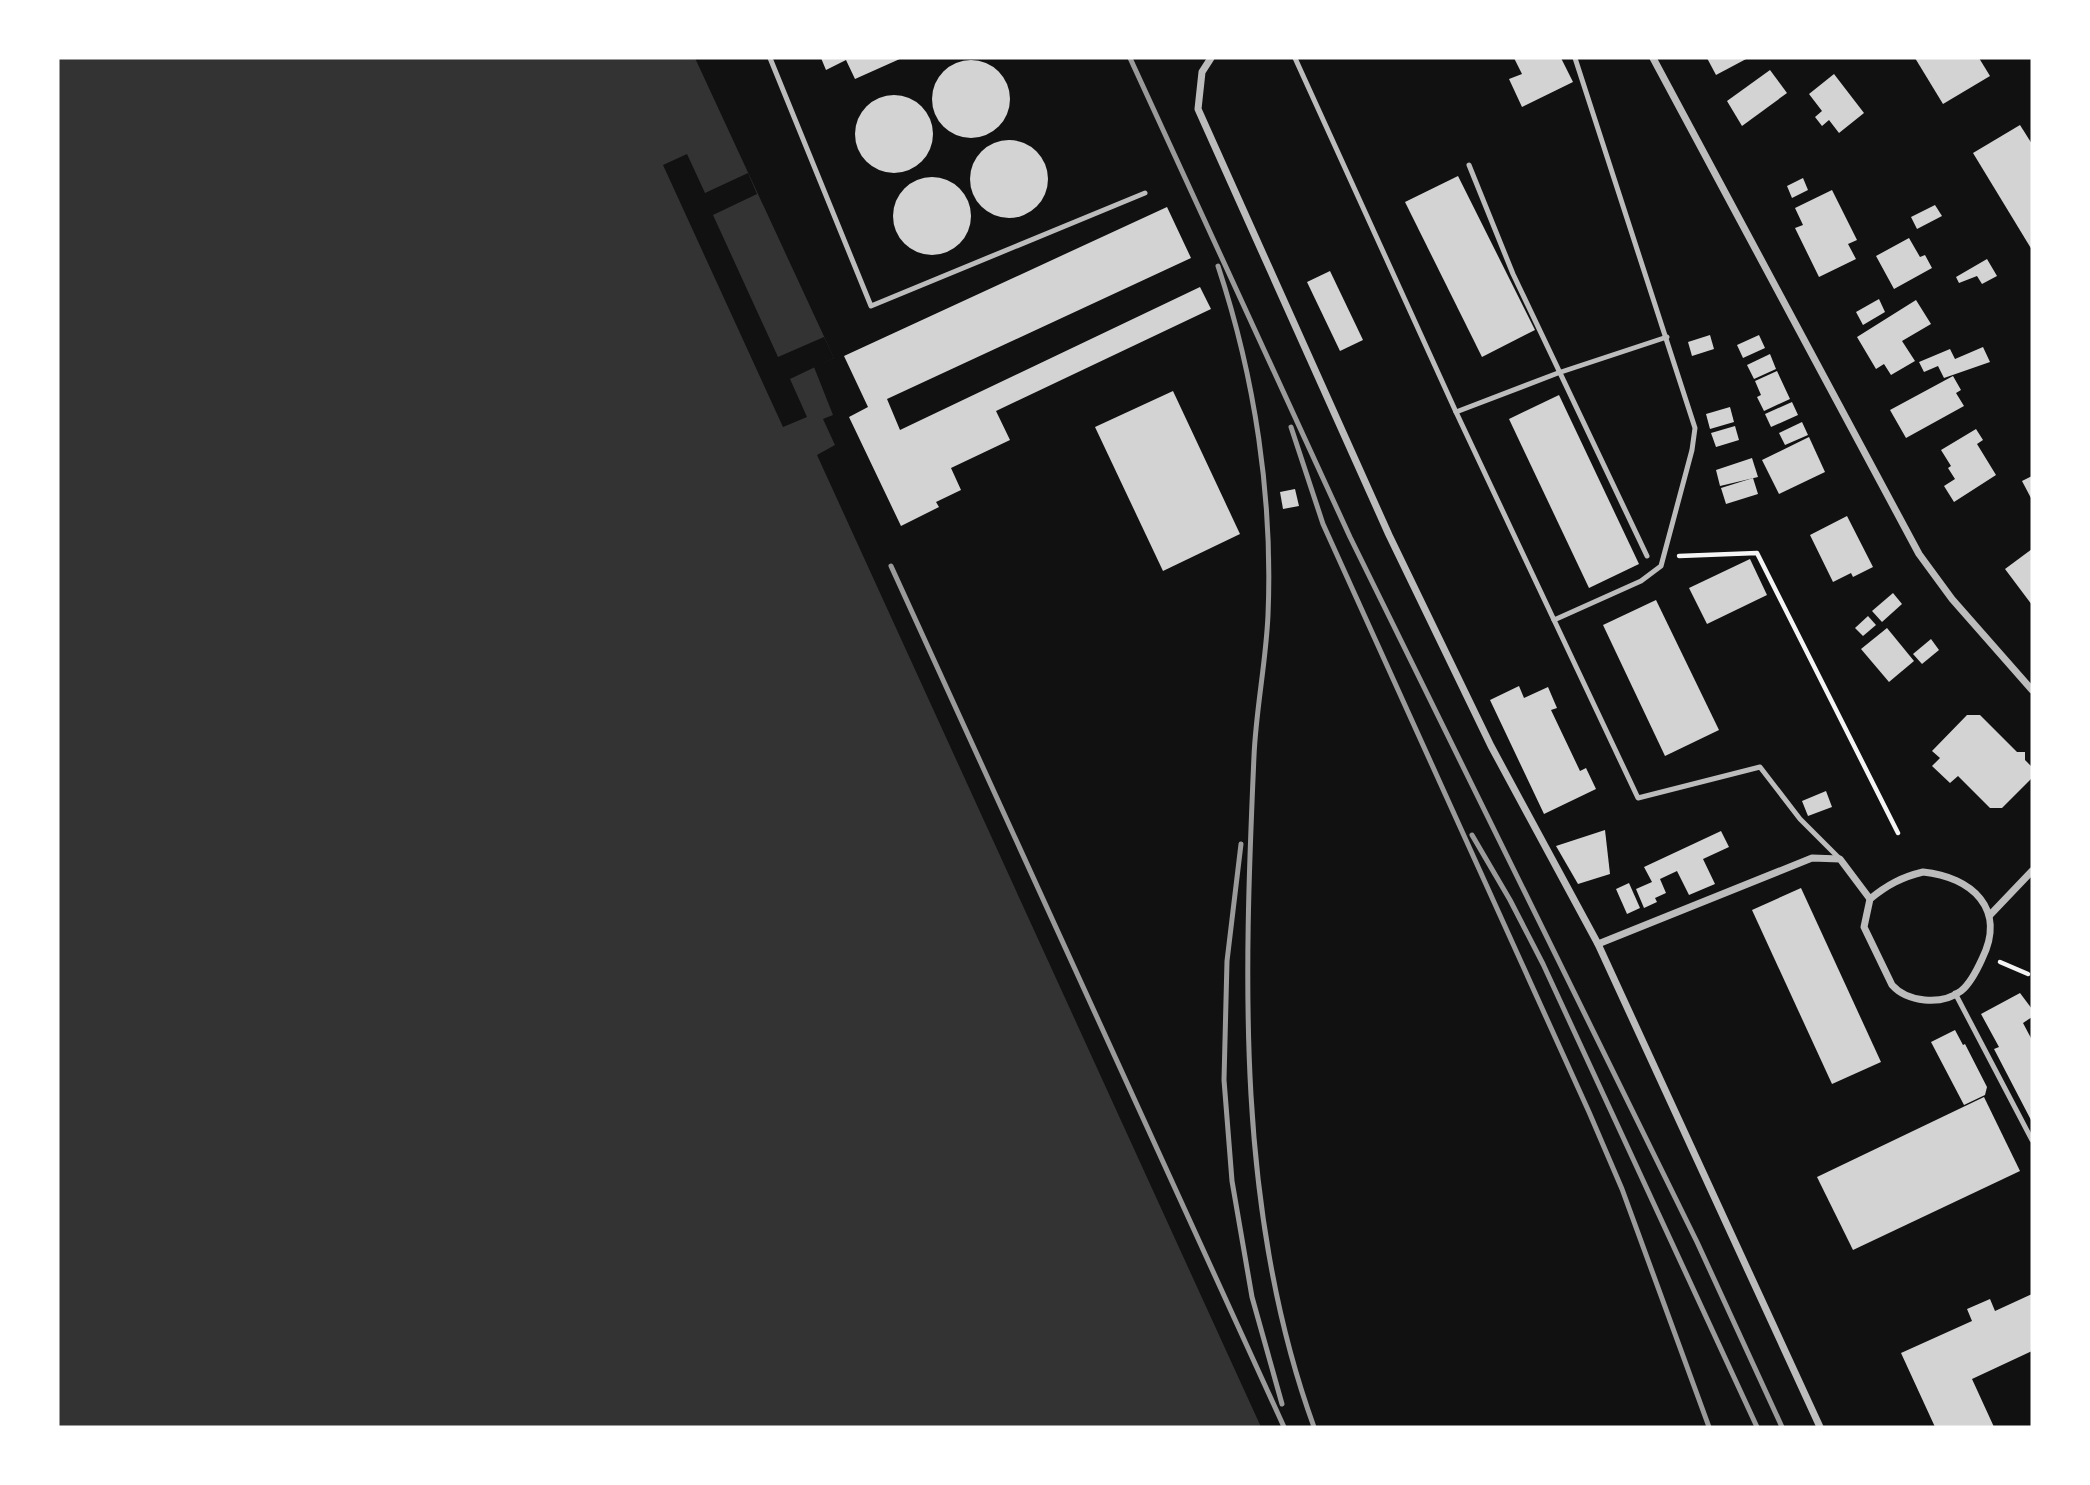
<svg xmlns="http://www.w3.org/2000/svg" width="2090" height="1485" viewBox="0 0 2090 1485" font-family="'DejaVu Sans',sans-serif">
<style>
.water{fill:#333}
.pier{fill:#111}
.building{fill:#d3d3d3}
.lines{fill:none;stroke-linecap:round;stroke-linejoin:round}
.path{stroke:#f5f5f5;stroke-width:4.5}
.service{stroke:#bcbcbc;stroke-width:5}
.minor{stroke:#bcbcbc;stroke-width:7}
.rail{stroke:#9a9a9a;stroke-width:5}
</style>
<rect width="100%" height="100%" fill="#111"/>
<path class="water" d="M58 58H695L834 358 814 367 833 415 823 419 835 445 817 455 1261 1427H58Z"/>
<path class="pier" d="M687 154 705 193 748 173 757 194 713 215 778 357 824 337 834 358 790 379 807 417 783 427 663 165Z"/>
<g class="building">
<path d="M821 58H902L855 79 846 60 826 70Z"/>
<path d="M1514 58H1561L1573 82 1522 107 1509 79 1522 74Z"/>
<path d="M1707 58H1748L1716 75Z"/>
<path d="M1915 58H1979L1990 76 1943 104Z"/>
<circle cx="971" cy="99" r="39"/>
<path d="M1770 70 1787 93 1742 126 1727 101Z"/>
<path d="M1834 74 1864 113 1839 133 1829 120 1822 126 1815 117 1822 111 1809 94Z"/>
<circle cx="894" cy="134" r="39"/>
<path d="M2020 125 2032 144V250L1973 153Z"/>
<circle cx="1009" cy="179" r="39"/>
<path d="M1458 176 1535 330 1482 357 1405 202Z"/>
<circle cx="932" cy="216" r="39"/>
<path d="M1803 178 1808 190 1792 198 1787 186Z"/>
<path d="M1832 190 1857 240 1848 244 1856 259 1819 277 1795 228 1803 225 1795 208Z"/>
<path d="M1935 205 1942 216 1917 229 1911 217Z"/>
<path d="M1167 207 1191 258 887 399 900 430 1200 287 1211 309 996 411 1010 440 951 468 961 490 936 502 939 507 901 526 849 417 868 407 844 356Z"/>
<path d="M1909 238 1920 257 1925 255 1932 268 1894 289 1876 256Z"/>
<path d="M1987 259 1997 276 1982 284 1977 276 1959 283 1956 277Z"/>
<path d="M1330 271 1363 340 1340 351 1307 282Z"/>
<path d="M1879 299 1885 312 1863 325 1856 312Z"/>
<path d="M1916 300 1931 324 1902 341 1915 361 1891 375 1884 364 1876 369 1857 337Z"/>
<path d="M1710 335 1714 349 1692 356 1688 342Z"/>
<path d="M1759 335 1765 348 1743 358 1737 345Z"/>
<path d="M1983 347 1990 362 1944 378 1938 366 1924 372 1919 362 1950 349 1955 359Z"/>
<path d="M1770 354 1776 369 1754 379 1747 365Z"/>
<path d="M1777 371 1790 399 1764 411 1757 397 1761 395 1755 381Z"/>
<path d="M1953 376 1961 390 1956 393 1964 406 1906 438 1890 410Z"/>
<path d="M1173 391 1240 534 1163 571 1095 427Z"/>
<path d="M1559 395 1639 564 1589 588 1509 419Z"/>
<path d="M1792 402 1798 415 1771 427 1765 414Z"/>
<path d="M1730 407 1734 422 1710 429 1706 414Z"/>
<path d="M1802 422 1808 435 1785 445 1779 433Z"/>
<path d="M1735 426 1739 440 1716 447 1711 433Z"/>
<path d="M1976 429 1983 440 1977 444 1996 475 1954 502 1944 486 1955 479 1948 468 1951 466 1941 450Z"/>
<path d="M1809 437 1825 472 1779 494 1762 460Z"/>
<path d="M1752 458 1758 477 1720 486 1716 470Z"/>
<path d="M2032 476V500L2022 481Z"/>
<path d="M1753 478 1758 494 1726 504 1721 488Z"/>
<path d="M1295 489 1299 506 1283 509 1280 492Z"/>
<path d="M1847 516 1873 567 1853 577 1851 573 1833 582 1810 535Z"/>
<path d="M2032 549V605L2005 569Z"/>
<path d="M1750 559 1767 595 1707 624 1689 588Z"/>
<path d="M1893 593 1902 604 1882 622 1872 611Z"/>
<path d="M1656 600 1719 730 1665 756 1603 625Z"/>
<path d="M1868 616 1876 625 1863 636 1855 628Z"/>
<path d="M1887 628 1914 661 1889 682 1861 649Z"/>
<path d="M1931 639 1939 650 1922 664 1913 654Z"/>
<path d="M1519 686 1524 698 1548 687 1557 708 1551 710 1580 771 1586 768 1596 789 1544 814 1490 700Z"/>
<path d="M1967 715H1980L2017 752H2025V760L2032 767V778L2002 808H1990L1958 776 1950 783 1932 766 1940 758 1932 751Z"/>
<path d="M1826 791 1832 807 1808 816 1802 801Z"/>
<path d="M1605 830 1610 874 1578 884 1556 846Z"/>
<path d="M1721 831 1729 847 1703 859 1715 884 1689 895 1677 871 1660 879 1666 893 1655 898 1657 902 1644 908 1636 889 1652 882 1644 867Z"/>
<path d="M1629 883 1640 908 1627 914 1616 889Z"/>
<path d="M1801 888 1881 1062 1832 1084 1752 910Z"/>
<path d="M2020 993 2032 1009V1017L2023 1023 2032 1040V1122L1994 1049 1999 1047 1981 1014Z"/>
<path d="M1955 1030 1963 1045 1965 1044 1987 1087 1985 1095 1964 1105 1931 1042Z"/>
<path d="M1984 1097 2020 1171 1853 1250 1817 1177Z"/>
<path d="M2032 1294V1351L1972 1379 1994 1427H1935L1901 1353 1972 1321 1967 1309 1990 1299 1995 1311Z"/>
</g>
<g class="lines">
<g class="path">
<path d="M1679 556 1757 553 1898 833"/>
<path d="M2000 962 2028 974"/>
</g>
<g class="service">
<path d="M770 58 871 306 1145 193"/>
<path d="M1295 58 1456 412 1554 620 1641 581 1661 566 1692 450 1695 428 1575 58"/>
<path d="M1469 165 1513 274 1647 556"/>
<path d="M1456 412 1558 373 1667 337"/>
<path d="M1554 620 1638 798 1760 767 1800 819 1840 859"/>
<path d="M1955 993 2032 1140"/>
</g>
<g class="minor">
<path d="M1211 58 1202 72 1198 109 1389 535 1491 746 1598 944 1820 1427"/>
<path d="M1653 58 1919 554 1952 599 2032 690"/>
<path d="M1923 872C1972 877 2007 909 1982 959 1977 970 1970 984 1961 991 1941 1006 1907 1002 1892 985L1864 927 1870 899C1887 885 1902 877 1923 872Z"/>
<path d="M1990 915 2032 871"/>
<path d="M1598 944 1812 858 1840 859 1870 899"/>
</g>
<g class="rail">
<path d="M1130 58 1350 537 1697 1242 1782 1427"/>
<path d="M1218 266C1255 378 1273 498 1268 615 1266 662 1256 709 1254 756 1244 980 1236 1213 1314 1427"/>
<path d="M1291 427 1323 524 1589 1112 1622 1189 1709 1427"/>
<path d="M891 566 1284 1427"/>
<path d="M1472 835 1510 900 1543 964 1757 1427"/>
<path d="M1241 844 1227 961 1224 1080 1232 1181 1252 1297 1282 1404"/>
</g>
</g>
<rect width="2090" height="1485" fill="none" stroke="#ffffff" stroke-width="119"/>
</svg>
